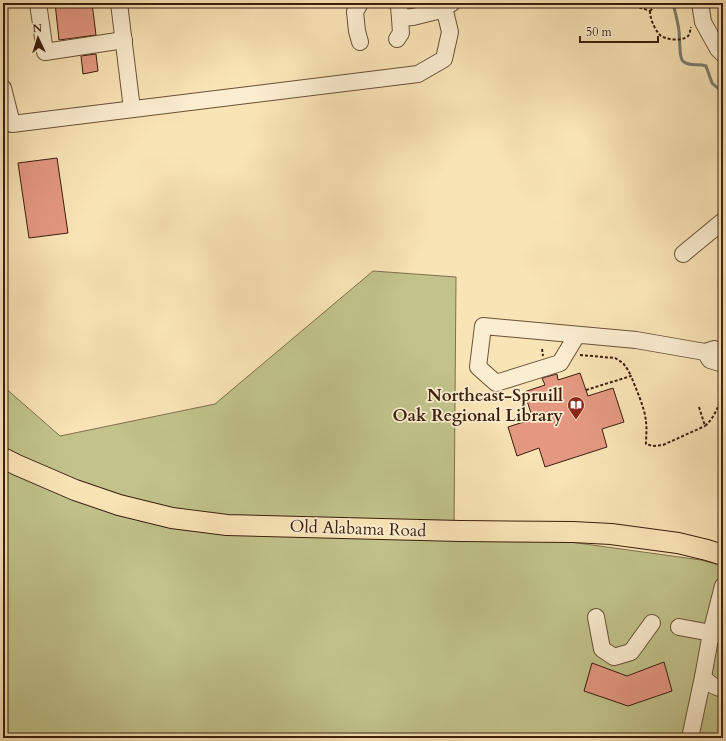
<svg xmlns="http://www.w3.org/2000/svg" width="726" height="741" viewBox="0 0 726 741" font-family="Cardo,serif">
<style>
.green{fill:#c1c38b;stroke:#7e704b}
.lines{fill:none;stroke-linecap:round;stroke-linejoin:round}
.stream{stroke:#797d73;stroke-width:3}
.building{fill:#e49882;stroke:#3b1e0b}
.minor-casing{stroke:#6a5036;stroke-width:18}
.major-casing{stroke:#3b1e0b;stroke-width:22}
.path{stroke:#3b1e0b;stroke-width:2;stroke-dasharray:3 2;stroke-linecap:butt}
.minor{stroke:#fbedd0;stroke-width:16}
.major{stroke:#f9e4b6;stroke-width:20}
.labels{text-anchor:middle;stroke-width:3.5;stroke-linejoin:round;paint-order:stroke}
.poi-label{font-size:17px;font-weight:bold;fill:#3b1e0b;stroke:#fbedd0;text-anchor:end}
.street-label{font-size:17px;fill:#3b1e0b;stroke:#fbedd0}
</style>
<rect width="100%" height="100%" fill="#f9e4b6"/>
<filter id="stains"><feTurbulence type="fractalNoise" baseFrequency=".005" numOctaves="4"/><feColorMatrix values="0 0 0 0 .2 0 0 0 0 .09 0 0 0 0 .02 0 0 0 .5 -.17"/></filter>
<radialGradient id="worn" r=".72"><stop offset=".6" stop-color="#630" stop-opacity="0"/><stop offset="1" stop-color="#630" stop-opacity=".3"/></radialGradient>
<path class="green" d="M373 271 456 277 454 526 701 560 723 566V738H3V386L60 436 215 404Z"/>
<g class="lines">
<path class="stream" d="M673 3C675 12 678 22 679 31 680 38 679 54 682 60 683 61 684 62 684 62 691 67 698 63 706 66L712 83 723 93"/>
</g>
<g class="building">
<path d="M55 3H92L96 35 59 40Z"/>
<path d="M96 54 98 71 83 74 81 56Z"/>
<path d="M57 158 68 233 29 238 18 163Z"/>
<path d="M580 373 588 396 613 388 624 422 602 429 607 447 545 467 539 448 517 456 508 427 533 419 524 392 545 385 542 378 557 374 558 380Z"/>
<path d="M664 662 672 691 628 706 584 691 592 663 627 676Z"/>
</g>
<g class="lines">
<g class="minor-casing">
<g id="minor">
<path d="M38 3 45 52 124 40"/>
<path d="M119 3 132 109"/>
<path d="M397 3 399 7 400 18 413 17 437 11 452 3"/>
<path d="M700 3 703 22 718 49 723 54"/>
<path d="M359 5 355 12 357 31 360 42"/>
<path d="M397 39 401 33 400 18"/>
<path d="M3 88 12 124 418 74 444 59 450 32 444 7"/>
<path d="M683 254 723 221"/>
<path d="M577 335 560 363 496 383 478 367 483 326 636 340 705 352 714 349 723 351"/>
<path d="M705 352 710 360 723 364"/>
<path d="M596 617 602 649 614 657 631 652 652 623"/>
<path d="M679 627 711 633 723 636"/>
<path d="M703 677C709 684 714 687 723 689"/>
<path d="M690 738 703 677 711 633 723 586"/>
</g>
</g>
<g class="major-casing">
<path id="major" d="M3 458 17 465 75 490 119 505 172 518 227 525 460 531 573 532 611 534 678 543 707 550 723 555"/>
</g>
<g class="path">
<path d="M595 3C605 8 617 4 627 5 635 6 642 8 650 11"/>
<path d="M650 11C650 18 654 28 659 34 664 40 682 42 688 36 690 34 690 30 691 27"/>
<path d="M650 11 653 8 656 3"/>
<path d="M542 349 543 356"/>
<path d="M580 355 615 358 623 363 628 370 631 376"/>
<path d="M586 390 631 376C636 389 645 408 646 422 647 429 646 437 646 444L653 446 663 445 705 426"/>
<path d="M699 407 705 426C715 417 719 405 723 393"/>
</g>
<use href="#minor" class="minor"/>
<use href="#major" class="major"/>
</g>
<defs>
<g id="library-pin" transform="scale(0.9)"><path d="M0 17L-7.5 6A9.5 9.5 0 1 1 7.5 6Z" fill="#8f2418" stroke="#fbedd0"/><path d="M-6-4Q-3-5.5-.7-3.5V5Q-3 3-6 4ZM6-4Q3-5.5 .7-3.5V5Q3 3 6 4Z" fill="#fff"/></g>
</defs>
<g fill-rule="evenodd">
<use href="#library-pin" x="576" y="405"/>
</g>
<g class="labels">
<g class="poi-label">
<text x="563" y="401">Northeast-Spruill<tspan x="563" dy="20">Oak Regional Library</tspan></text>
</g>
<g class="street-label">
<text transform="translate(358 528) rotate(2)" y="6">Old Alabama Road</text>
</g>
</g>
<rect width="726" height="741" fill="none" stroke="#f9e4b6" stroke-width="16"/>
<rect x="4" y="4" width="718" height="733" fill="none" stroke="#3b1e0b" stroke-width="2"/>
<rect x="8" y="8" width="710" height="725" fill="none" stroke="#3b1e0b"/>
<g transform="translate(38 38) rotate(356)" stroke="#fbedd0" stroke-width="3" paint-order="stroke">
<path d="M0-3L7 15L0 10L-7 15Z" fill="#3b1e0b"/>
<text y="-6" font-size="11" font-weight="bold" text-anchor="middle" fill="#3b1e0b">N</text>
</g>
<path d="M580 36v6h78v-6" fill="none" stroke="#3b1e0b" stroke-width="2"/>
<text x="586" y="36" font-size="12" fill="#3b1e0b" stroke="#fbedd0" stroke-width="3" paint-order="stroke">50 m</text>
<rect width="100%" height="100%" filter="url(#stains)"/>
<rect width="100%" height="100%" fill="url(#worn)"/>
</svg>
